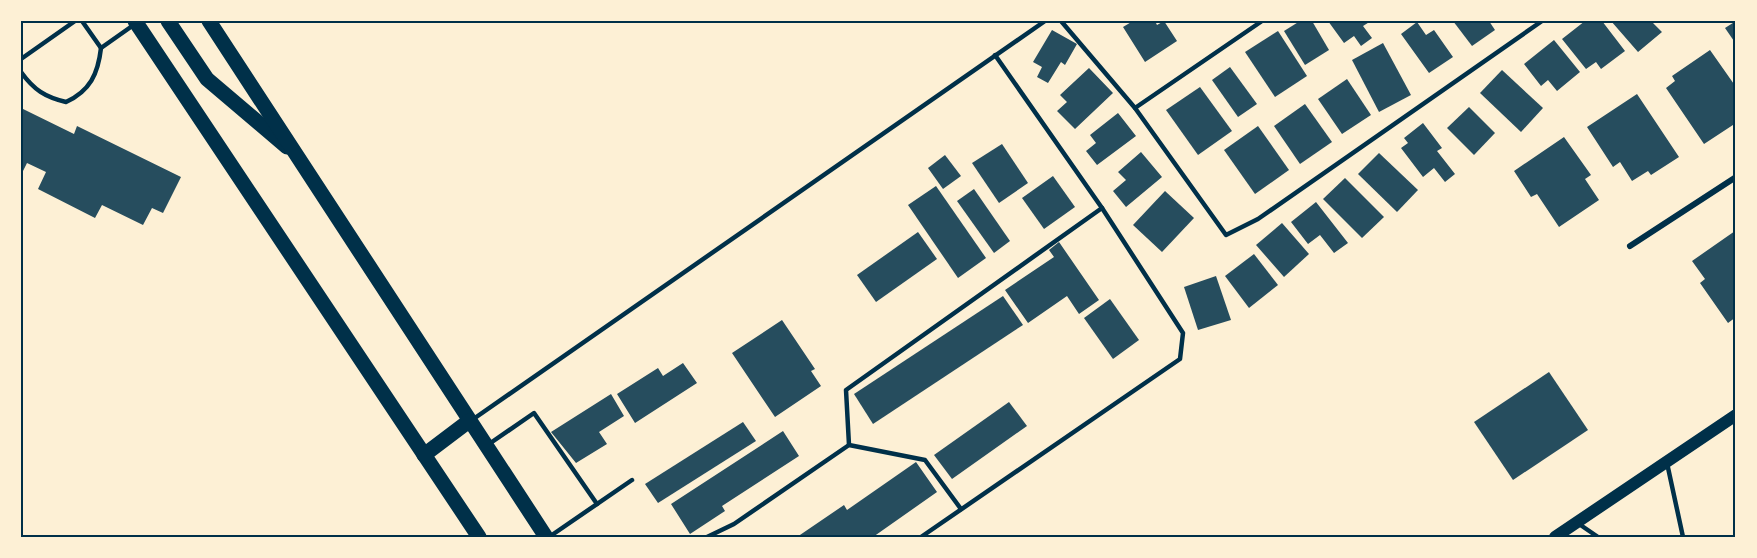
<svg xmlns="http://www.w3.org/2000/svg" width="1757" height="558" viewBox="0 0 1757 558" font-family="Spectral,serif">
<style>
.building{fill:#264d5e}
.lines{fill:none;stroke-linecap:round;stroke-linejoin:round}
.service{stroke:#003049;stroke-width:4.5}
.minor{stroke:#003049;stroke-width:6}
.secondary{stroke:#003049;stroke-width:12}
.primary{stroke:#003049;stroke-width:15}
.neatline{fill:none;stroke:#003049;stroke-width:2}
</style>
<rect width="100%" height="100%" fill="#fdf0d5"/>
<g class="building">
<path d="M1133 21H1155L1157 25 1164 21 1177 41 1145 62 1123 27Z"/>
<path d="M1300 21H1312L1329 50 1305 65 1284 31Z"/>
<path d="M1328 21H1371L1363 26 1372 38 1361 46 1354 36 1344 43Z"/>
<path d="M1453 21H1489L1495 30 1472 46Z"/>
<path d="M1585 21H1602L1625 51 1601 69 1596 62 1586 69 1562 39Z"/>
<path d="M1611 21H1656L1653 23 1662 32 1638 52Z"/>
<path d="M1736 21V44L1725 28Z"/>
<path d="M1417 22 1426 35 1434 30 1453 57 1429 73 1401 34Z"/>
<path d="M1052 30 1077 44 1065 65 1061 62 1048 83 1037 77 1042 67 1033 62Z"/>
<path d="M1278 31 1307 76 1275 97 1245 52Z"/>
<path d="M1554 40 1580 72 1557 91 1548 80 1541 86 1524 64Z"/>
<path d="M1383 43 1411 95 1379 112 1352 60Z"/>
<path d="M1710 50 1736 87V92L1733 94 1736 99V123L1704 144 1666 88 1675 81 1672 76Z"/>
<path d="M1230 67 1257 104 1238 117 1212 80Z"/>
<path d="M1089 68 1113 93 1075 129 1057 111 1067 102 1060 95Z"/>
<path d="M1502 70 1543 108 1521 132 1480 93Z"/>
<path d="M1347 79 1371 115 1342 134 1318 99Z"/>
<path d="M1200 87 1232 131 1198 155 1166 110Z"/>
<path d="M1637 94 1679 157 1651 175 1648 171 1632 181 1620 162 1613 167 1587 127Z"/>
<path d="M1305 104 1332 142 1300 164 1274 126Z"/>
<path d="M1469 107 1495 133 1474 155 1447 128Z"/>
<path d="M21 108 74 134 77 126 181 177 163 213 152 208 143 225 102 205 95 218 38 189 46 172 27 163 21 175Z"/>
<path d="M1118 113 1136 136 1097 165 1086 151 1096 143 1090 135Z"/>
<path d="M1423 123 1442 148 1437 151 1455 174 1445 182 1434 168 1423 177 1401 148 1408 143 1404 138Z"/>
<path d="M1258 126 1289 170 1255 194 1224 150Z"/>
<path d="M1564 137 1591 175 1585 179 1599 200 1559 227 1537 194 1531 197 1514 171Z"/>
<path d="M1002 144 1028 183 999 203 972 163Z"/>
<path d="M1141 152 1162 177 1126 207 1113 191 1126 180 1118 172Z"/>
<path d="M1379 153 1418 190 1397 212 1358 174Z"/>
<path d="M945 155 961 176 943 189 928 168Z"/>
<path d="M1053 176 1075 207 1044 229 1022 198Z"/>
<path d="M1345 178 1384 217 1362 238 1323 199Z"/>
<path d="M936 186 986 258 958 278 908 205Z"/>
<path d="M974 189 1010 241 994 253 957 201Z"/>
<path d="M1165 191 1194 218 1162 252 1133 225Z"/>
<path d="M1316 202 1348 243 1334 253 1320 235 1308 244 1291 222Z"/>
<path d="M1282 223 1309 254 1284 277 1256 245Z"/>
<path d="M1735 231 1736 317 1728 323 1700 283 1705 279 1692 261Z"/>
<path d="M918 232 937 259 876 302 857 275Z"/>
<path d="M1059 242 1099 300 1079 314 1067 296 1028 323 1005 290 1054 257 1049 250Z"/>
<path d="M1254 254 1278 285 1249 308 1225 276Z"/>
<path d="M1216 276 1231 320 1198 330 1184 287Z"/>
<path d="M1003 296 1023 325 873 424 854 394Z"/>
<path d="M1110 299 1139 340 1113 359 1084 318Z"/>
<path d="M782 320 815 369 811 371 821 386 775 417 732 353Z"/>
<path d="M683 363 697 383 635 423 617 394 658 368 663 376Z"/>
<path d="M1549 372 1588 430 1513 480 1474 422Z"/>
<path d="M611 394 624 416 599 432 607 444 576 463 551 432Z"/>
<path d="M1009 402 1027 426 952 479 934 455Z"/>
<path d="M743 422 756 441 658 503 645 484Z"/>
<path d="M783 431 799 456 722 506 725 511 690 534 671 504Z"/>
<path d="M916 462 937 492 873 537H797L844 505 847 510Z"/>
</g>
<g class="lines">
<g class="service">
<path d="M82 21 101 48 135 24"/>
<path d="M1061 21 1135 108 1226 235 1258 219 1542 21"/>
<path d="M21 59 75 21"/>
<path d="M21 72C34 90 45 97 66 102 90 91 98 74 101 48"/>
<path d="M1135 108 1262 21"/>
<path d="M472 420 1045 21"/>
<path d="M489 444 534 413 597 504"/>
<path d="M849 445 846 390 1102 208"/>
<path d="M1667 463 1683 537"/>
<path d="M1579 524 1598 537"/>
<path d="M549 537 632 480"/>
<path d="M707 537 734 524 849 445 925 460 961 509"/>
<path d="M921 537 1180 359 1183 333 1102 208 995 55"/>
</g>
<path class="minor" d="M1630 246 1736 177"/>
<path class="secondary" d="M1555 537 1736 415"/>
<g class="primary">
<path d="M135 21 479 537"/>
<path d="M168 21 207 79 287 147"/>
<path d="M209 21 546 537"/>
<path d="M424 455 469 421"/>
</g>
</g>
<rect width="1757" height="558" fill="none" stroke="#fdf0d5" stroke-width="45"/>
<rect x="22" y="22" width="1712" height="514" class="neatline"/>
</svg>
